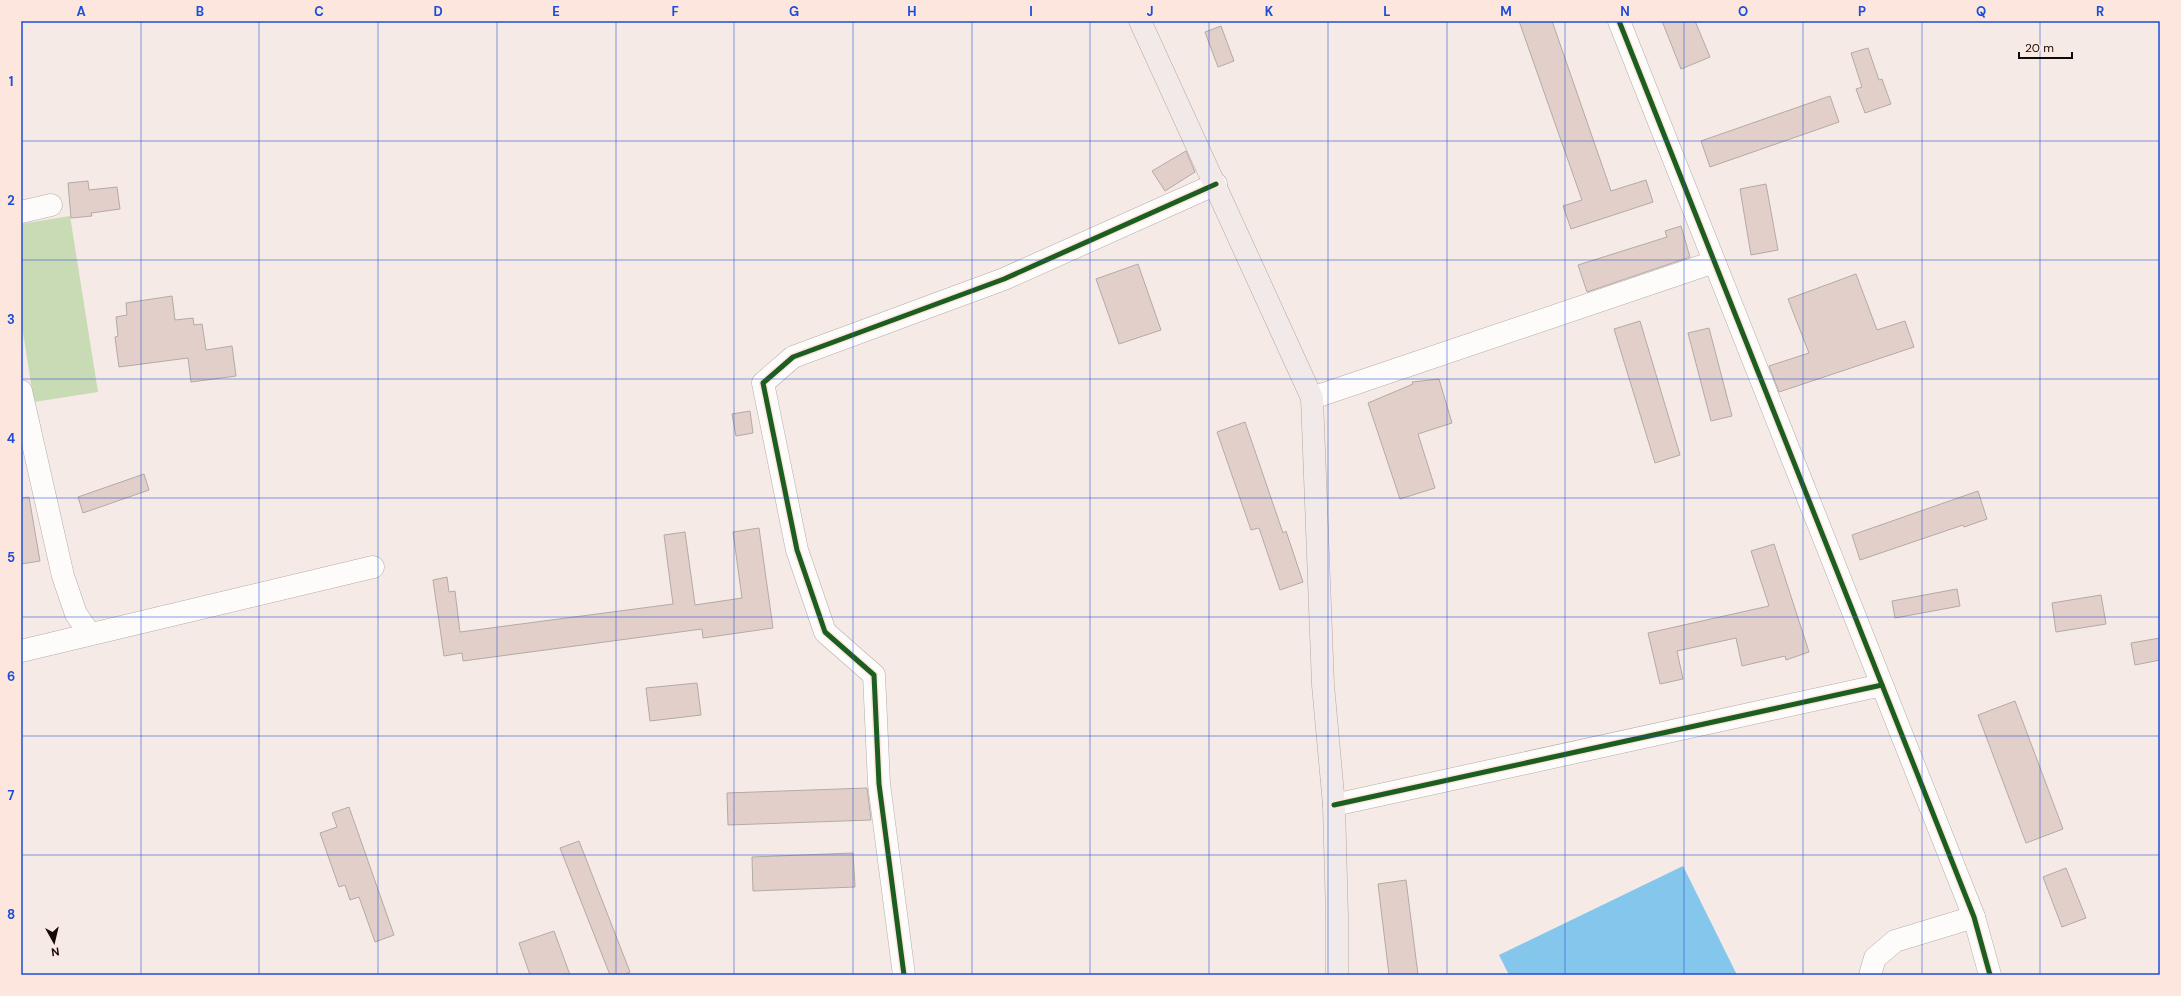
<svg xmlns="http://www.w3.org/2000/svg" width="2181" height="996" viewBox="0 0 2181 996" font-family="'DM Sans',sans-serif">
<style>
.green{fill:#c8dbb4}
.water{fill:#84c6ec}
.building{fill:#e3cfca;stroke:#b3aaa6}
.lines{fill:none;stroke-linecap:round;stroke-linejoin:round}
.minor-casing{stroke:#b5aca8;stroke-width:23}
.major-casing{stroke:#b6a7a4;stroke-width:23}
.minor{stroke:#fefcfb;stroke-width:22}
.major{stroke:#f1eae8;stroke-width:22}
.cycleway-casing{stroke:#fce6de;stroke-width:8}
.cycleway{stroke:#1b5e20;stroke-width:5}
.grid{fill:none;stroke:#1d4ed8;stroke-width:1;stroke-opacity:0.55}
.neatline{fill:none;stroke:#1d4ed8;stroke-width:1.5}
.grid-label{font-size:13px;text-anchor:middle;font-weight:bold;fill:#1d4ed8}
</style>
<rect width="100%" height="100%" fill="#f5eae5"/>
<path class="green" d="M70 216 98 392 34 402 21 320V224Z"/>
<path class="water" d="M1683 866 1737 975H1509L1499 955Z"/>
<g class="building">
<path d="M1519 21H1552L1611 191 1646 180 1653 202 1571 229 1563 206 1582 200Z"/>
<path d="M1662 21H1695L1710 57 1681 69Z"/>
<path d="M1221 26 1234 61 1218 67 1205 32Z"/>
<path d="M1868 48 1879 80 1882 79 1891 104 1865 113 1856 89 1862 87 1851 53Z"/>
<path d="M1830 96 1839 122 1710 167 1701 141Z"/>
<path d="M1186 151 1195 172 1165 191 1152 171Z"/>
<path d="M88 181 89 190 117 187 120 209 91 213 92 216 71 218 68 183Z"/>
<path d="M1766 184 1778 250 1751 255 1740 189Z"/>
<path d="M1681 226 1690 257 1587 292 1578 265 1667 237 1665 231Z"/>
<path d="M1138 264 1161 330 1119 344 1096 279Z"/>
<path d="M1856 274 1877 330 1905 321 1914 347 1779 392 1769 366 1809 353 1788 299Z"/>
<path d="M172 296 175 320 193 318 194 325 202 324 206 350 232 346 236 376 191 382 188 358 119 367 115 337 118 336 116 317 127 315 126 303Z"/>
<path d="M1640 321 1680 455 1655 463 1614 329Z"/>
<path d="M1709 328 1732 416 1711 421 1688 333Z"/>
<path d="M1439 379 1452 423 1418 434 1435 488 1400 499 1368 403 1413 384 1412 382Z"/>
<path d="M750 411 753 433 736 436 732 414Z"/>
<path d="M1245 422 1283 533 1286 531 1303 582 1280 590 1259 528 1251 530 1217 432Z"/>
<path d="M144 474 149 490 83 513 78 497Z"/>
<path d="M1978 491 1987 519 1964 527 1963 525 1860 560 1852 535Z"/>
<path d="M29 497 40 561 21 564V498Z"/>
<path d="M759 528 773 628 703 638 702 629 463 661 462 653 444 656 433 580 447 577 449 592 455 591 460 632 673 604 664 535 685 532 695 605 742 598 733 532Z"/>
<path d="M1774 544 1809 652 1786 660 1785 656 1742 666 1736 638 1677 651 1683 679 1660 684 1648 633 1769 606 1751 551Z"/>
<path d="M1957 589 1960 606 1895 618 1892 601Z"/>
<path d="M2101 595 2106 624 2056 632 2052 603Z"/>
<path d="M2160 638V660L2135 665 2131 643Z"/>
<path d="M697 683 701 715 650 721 646 688Z"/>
<path d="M2015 701 2063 829 2026 843 1978 715Z"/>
<path d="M867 788 871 820 728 825 727 793Z"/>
<path d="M349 807 394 935 375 942 359 897 350 900 345 885 339 887 320 833 337 827 332 813Z"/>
<path d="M579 841 630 972 622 975H610L560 848Z"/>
<path d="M853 853 855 887 753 891 752 857Z"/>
<path d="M2066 868 2086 918 2062 927 2043 877Z"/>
<path d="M1406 880 1418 975H1389L1378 884Z"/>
<path d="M554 931 570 975H530L519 943Z"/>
</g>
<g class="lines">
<g class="minor-casing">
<g id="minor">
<path d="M1619 21 1974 917 1990 975"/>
<path d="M21 212 51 205"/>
<path d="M21 391 63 576 76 614 90 634"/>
<path d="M1312 398 1714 262"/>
<path d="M21 651 373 567"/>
<path d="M1334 805 1882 685"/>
<path d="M904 975 879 784 874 675 825 632 797 550 763 383 793 357 1004 279 1216 184"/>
<path d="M1870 975 1875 958 1895 941 1974 917"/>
</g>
</g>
<g class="major-casing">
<path id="major" d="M1140 21 1312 398 1323 685 1334 805 1337 917V975"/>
</g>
<use href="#minor" class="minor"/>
<use href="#major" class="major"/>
<g class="cycleway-casing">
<g id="cycleway">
<path d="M1619 21 1974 917 1990 975"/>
<path d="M1334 805 1882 685"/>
<path d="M904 975 879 784 874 675 825 632 797 550 763 383 793 357 1004 279 1216 184"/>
</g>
</g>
<use href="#cycleway" class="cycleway"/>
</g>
<path class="grid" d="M141 21V975M259 21V975M378 21V975M497 21V975M616 21V975M734 21V975M853 21V975M972 21V975M1090 21V975M1209 21V975M1328 21V975M1447 21V975M1565 21V975M1684 21V975M1803 21V975M1922 21V975M2040 21V975M21 141H2160M21 260H2160M21 379H2160M21 498H2160M21 617H2160M21 736H2160M21 855H2160"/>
<rect width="2181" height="996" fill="none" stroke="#fce6de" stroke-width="44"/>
<g transform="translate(54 942) rotate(172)" stroke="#fce6de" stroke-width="3" paint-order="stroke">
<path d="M0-3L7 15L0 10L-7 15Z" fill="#120a07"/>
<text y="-6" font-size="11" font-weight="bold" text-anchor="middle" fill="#120a07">N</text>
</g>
<path d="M2019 52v6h53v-6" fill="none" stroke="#120a07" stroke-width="2"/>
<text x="2025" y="52" font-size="12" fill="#120a07" stroke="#fce6de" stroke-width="3" paint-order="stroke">20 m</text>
<rect x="22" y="22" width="2137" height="952" class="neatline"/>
<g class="grid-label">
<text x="81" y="16">A</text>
<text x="200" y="16">B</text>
<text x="319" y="16">C</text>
<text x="438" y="16">D</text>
<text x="556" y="16">E</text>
<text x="675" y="16">F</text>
<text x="794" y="16">G</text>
<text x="912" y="16">H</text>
<text x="1031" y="16">I</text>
<text x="1150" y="16">J</text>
<text x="1269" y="16">K</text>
<text x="1387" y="16">L</text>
<text x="1506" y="16">M</text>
<text x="1625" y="16">N</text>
<text x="1743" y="16">O</text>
<text x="1862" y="16">P</text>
<text x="1981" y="16">Q</text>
<text x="2100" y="16">R</text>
<text x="11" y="86">1</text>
<text x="11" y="205">2</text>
<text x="11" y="324">3</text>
<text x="11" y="443">4</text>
<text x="11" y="562">5</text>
<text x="11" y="681">6</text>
<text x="11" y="800">7</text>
<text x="11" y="919">8</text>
</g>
</svg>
